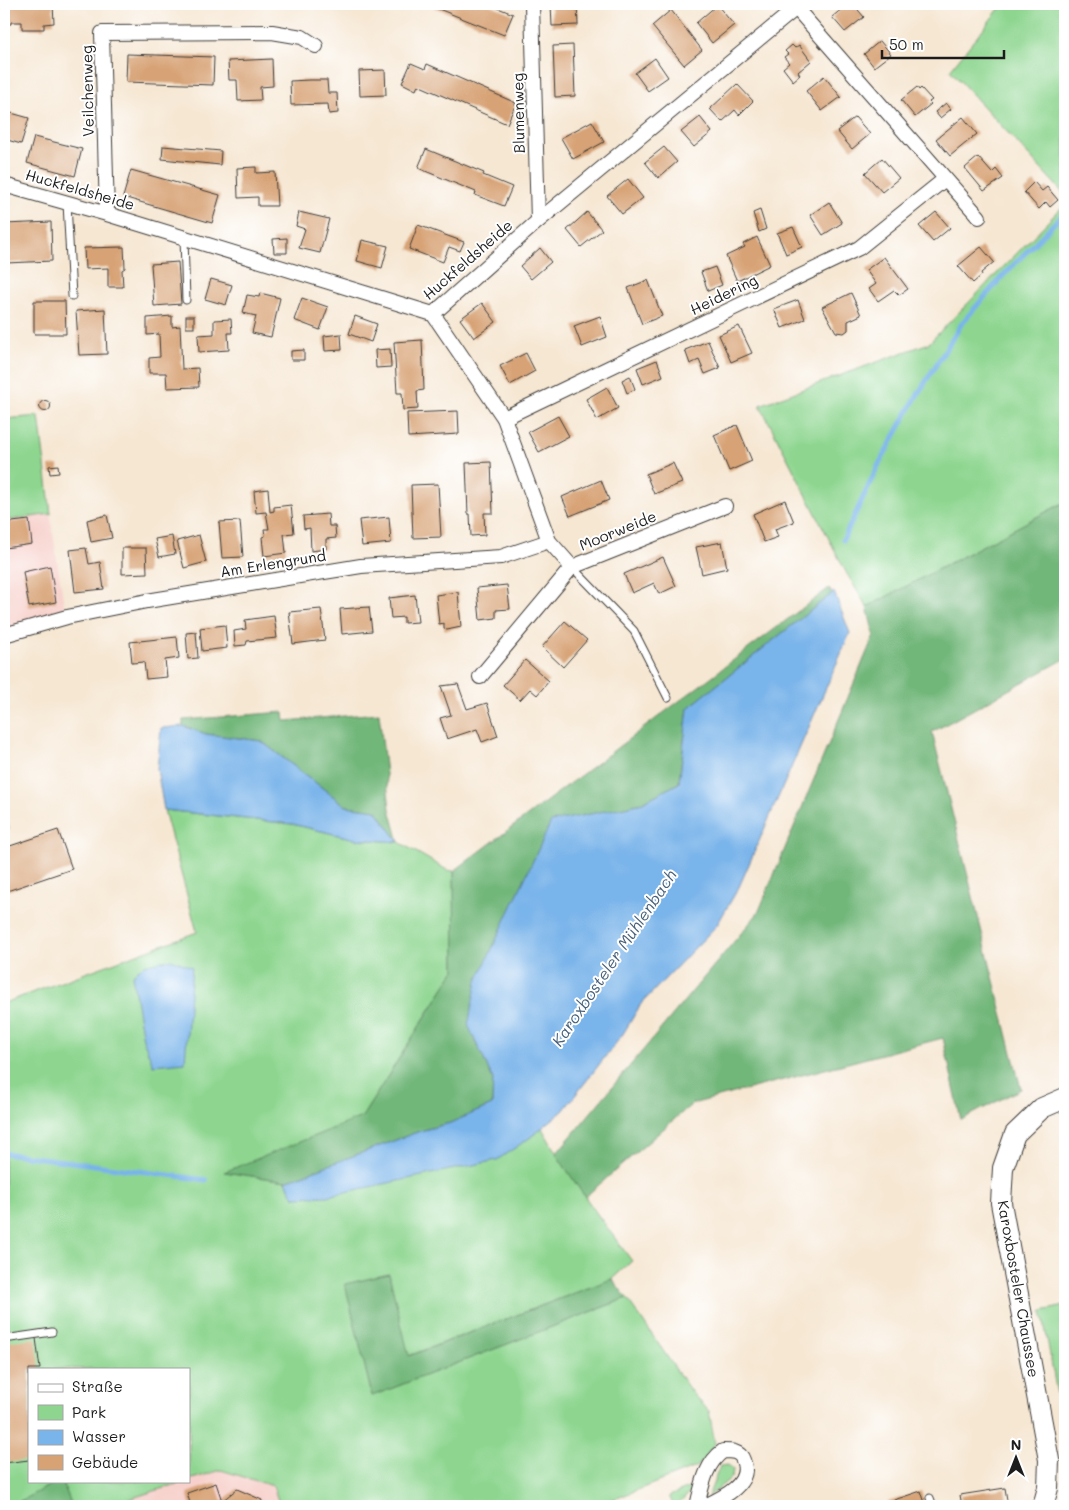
<svg xmlns="http://www.w3.org/2000/svg" width="1069" height="1510" viewBox="0 0 1069 1510" font-family="Mali,sans-serif">
<style>
.built{fill:#f7d0cb}
.green{fill:#8ed690;stroke:#557956}
.forest{fill:#72b77a;stroke:#476a4b}
.water{fill:#79b4ea;stroke:#4a6883}
.lines{fill:none;stroke-linecap:round;stroke-linejoin:round}
.stream{stroke:#79b4ea;stroke-width:5}
.building{fill:#d7a274}
.lane-casing{stroke:#3d3a37;stroke-width:9}
.street-casing{stroke:#3d3a37;stroke-width:16}
.secondary-casing{stroke:#3d3a37;stroke-width:22}
.lane{stroke:#fff;stroke-width:7}
.street{stroke:#fff;stroke-width:14}
.secondary{stroke:#fff;stroke-width:20}
.labels{text-anchor:middle;stroke-width:4;stroke-linejoin:round;paint-order:stroke}
.street-label{font-size:15px;fill:#1c1c1c;stroke:#fff}
.water-label{font-size:16px;font-style:italic;fill:#466079;stroke:#fff}
</style>
<rect width="100%" height="100%" fill="#fff"/>
<filter id="ink" filterUnits="userSpaceOnUse"><feTurbulence type="fractalNoise" baseFrequency=".02" numOctaves="2"/><feDisplacementMap in="SourceGraphic" scale="10" xChannelSelector="R" yChannelSelector="G"/><feConvolveMatrix kernelMatrix="1 2 1 2 8 2 1 2 1" color-interpolation-filters="sRGB"/></filter>
<filter id="wash" filterUnits="userSpaceOnUse"><feTurbulence type="fractalNoise" baseFrequency=".0096" numOctaves="4" result="noise"/><feDisplacementMap in="SourceGraphic" scale="20" xChannelSelector="R" yChannelSelector="G"/><feGaussianBlur stdDeviation="1.12" result="paint"/><feColorMatrix in="noise" values="0 0 0 0 0 0 0 0 0 0 0 0 0 0 0 0 0 1.4 0 .05"/><feComposite in="paint" operator="in"/></filter>
<g filter="url(#wash)">
<rect width="100%" height="100%" fill="#f6e7d3"/>
<g class="built">
<path d="M50 514 65 612 4 629V521Z"/>
<path d="M220 1470 273 1486 280 1506H107Z"/>
</g>
<g class="green">
<path d="M1003 4H1065V195L950 70Z"/>
<path d="M1065 204V502L867 607 847 574 760 405 929 343Z"/>
<path d="M39 416 51 514 4 521V419Z"/>
<path d="M164 810 292 824 355 839 399 842 447 870 454 871 455 970 362 1117 226 1172 286 1181 294 1197 528 1139 542 1128C568 1176 600 1218 632 1261L612 1279 408 1356 389 1274 346 1284 372 1396 627 1298 692 1393 709 1411 715 1444 698 1466 597 1506H280L273 1486 221 1470 189 1480V1369H29V1481H58L11 1506H4V1003L197 932Z"/>
<path d="M1065 1306V1438L1042 1311Z"/>
<path d="M728 1465 733 1469 732 1477 708 1497 720 1466Z"/>
<path d="M62 1481H186L107 1506H72Z"/>
<path d="M694 1486 695 1487 677 1506H674L669 1496Z"/>
</g>
<g class="forest">
<path d="M1065 502V659L932 732 1021 1089 961 1120 943 1038 692 1104 585 1197 556 1154 758 913 874 635 867 607Z"/>
<path d="M829 588 832 594 688 708 679 783 639 804 551 823 469 1025 493 1079 492 1105 450 1123 420 1131 286 1181 224 1172 362 1117 455 970 454 871Z"/>
<path d="M284 712 285 721 379 713 390 809 399 842 376 810 346 806 261 741 206 734 183 726V720Z"/>
<path d="M389 1274 409 1356 612 1279 627 1298 372 1396 345 1284Z"/>
<path d="M58 1481H62L72 1506H11Z"/>
</g>
<g class="water">
<path d="M834 592 850 633 739 887 717 925 641 1004 623 1034 563 1111 528 1139 497 1160 327 1196 294 1197 286 1181 420 1131 450 1123 492 1105 493 1079 468 1025 477 981 551 822 639 804 679 783 688 708Z"/>
<path d="M183 726 206 734 261 741 346 806 376 810 399 842 355 839 292 824 164 810 157 769 161 728Z"/>
<path d="M171 959 192 967 185 1062 153 1065 143 1039 132 975 144 965Z"/>
</g>
<g class="lines">
<g class="stream">
<path d="M843 540 878 466 915 399 962 323 1001 278 1065 212"/>
<path d="M4 1153 206 1180"/>
</g>
</g>
<g id="blocks">
<g class="building">
<path d="M4 4H53L54 23 44 24V29H22V22H11V24L4 25Z"/>
<path d="M426 4H488L513 14 504 35Z"/>
<path d="M551 4H577L578 25 552 26Z"/>
<path d="M848 4H853L864 17 845 32 832 17Z"/>
<path d="M717 5 734 25 712 43 696 23Z"/>
<path d="M671 10 702 50 684 65 652 26Z"/>
<path d="M880 41 891 54 874 67 864 54Z"/>
<path d="M573 45 575 96 555 97 553 46Z"/>
<path d="M792 45 795 48 799 45 811 61 798 72 800 75 793 81 783 68 789 63 784 57 788 54 785 51Z"/>
<path d="M127 54 214 57 213 85 126 82Z"/>
<path d="M655 58 668 77 648 91 635 73Z"/>
<path d="M272 59 273 86 260 87 261 100 238 101 237 80H229L228 61Z"/>
<path d="M411 63 425 69 427 64 516 103 507 124 418 85 416 90 402 83Z"/>
<path d="M385 70 386 95 360 96 359 71Z"/>
<path d="M824 76 841 97 822 111 806 91Z"/>
<path d="M309 80H327L328 93H337L338 113 329 114 328 104 291 105 290 81Z"/>
<path d="M737 84 753 101 739 115 735 110 722 122 710 109Z"/>
<path d="M917 87 919 90 921 88 932 100 929 102 931 104 915 117 901 100Z"/>
<path d="M946 103 951 109 940 118 935 112Z"/>
<path d="M4 111 29 118 21 144 4 139Z"/>
<path d="M700 117 712 132 694 147 681 132Z"/>
<path d="M855 117 870 134 852 149 837 131Z"/>
<path d="M963 117 977 134 950 156 936 139Z"/>
<path d="M592 121 604 142 573 159 561 138Z"/>
<path d="M34 137 82 149 75 176 27 163Z"/>
<path d="M163 146 221 151 220 165 162 159Z"/>
<path d="M664 147 677 162 658 178 645 162Z"/>
<path d="M426 149 484 173 483 175 512 187 504 206 475 195 476 192 418 168Z"/>
<path d="M978 157 992 173 996 169 1003 178 984 191 965 168Z"/>
<path d="M882 158 899 178 882 192 865 173Z"/>
<path d="M256 167V173L275 172 277 206H258V197L238 198 237 168Z"/>
<path d="M131 170 220 195 212 223 123 197Z"/>
<path d="M628 179 643 198 622 214 607 196Z"/>
<path d="M1034 182 1042 191 1047 187 1058 200 1050 207 1046 202 1039 209 1024 192Z"/>
<path d="M829 202 842 223 823 235 810 215Z"/>
<path d="M760 210 766 229 759 232 753 213Z"/>
<path d="M299 212 329 219 320 253 299 248 305 229 296 226Z"/>
<path d="M587 212 602 230 581 247 567 230Z"/>
<path d="M936 212 950 228 933 242 919 226Z"/>
<path d="M51 222 52 261 6 263 5 224Z"/>
<path d="M418 225 464 242 460 251 449 247 443 262 409 249Z"/>
<path d="M793 227 802 247 786 254 777 233Z"/>
<path d="M757 237 770 265 737 281 726 256 745 247 743 244Z"/>
<path d="M287 238V253H274L273 239Z"/>
<path d="M362 240 388 246 382 268 357 261Z"/>
<path d="M124 247 125 268 122 270 123 287H108V268L85 269 84 248Z"/>
<path d="M981 247 994 262 981 273 982 275 973 283 958 266Z"/>
<path d="M540 248 551 262 531 279 520 266Z"/>
<path d="M884 257 908 289 899 295 894 290 878 301 869 289 876 284 866 270Z"/>
<path d="M178 262 181 304 154 306 151 264Z"/>
<path d="M715 267 722 285 708 291 701 272Z"/>
<path d="M211 279 232 285 226 305 205 299Z"/>
<path d="M648 280 662 316 642 324 628 288Z"/>
<path d="M260 293 280 298 271 337 252 333 256 316 243 313 247 295 259 297Z"/>
<path d="M851 293 861 315 848 321V330L844 333 836 332 822 307Z"/>
<path d="M302 298 328 307 320 330 294 320Z"/>
<path d="M798 300 805 319 782 328 774 309Z"/>
<path d="M34 301H65L66 334H34Z"/>
<path d="M482 303 496 322 474 338 460 319Z"/>
<path d="M105 309 107 354 79 355 76 311Z"/>
<path d="M172 316V327L180 326 182 369 198 368 199 387 167 388 166 373H149V358L160 357 159 334 147 335V318Z"/>
<rect x="186" y="316" width="8" height="12"/>
<path d="M355 316 377 324 371 342 349 334Z"/>
<path d="M600 316 607 337 582 347 574 326Z"/>
<path d="M231 319 232 333H228L229 350 199 352 198 335 214 334V320Z"/>
<path d="M739 326 752 353 731 362 719 335Z"/>
<path d="M341 334 342 350 325 351 324 336Z"/>
<path d="M422 340 424 390 417 391 418 409 403 410 402 393H397L394 342Z"/>
<path d="M708 341 720 368 705 374 699 360 690 364 685 350Z"/>
<path d="M390 349 391 367 376 368 375 350Z"/>
<path d="M304 350V360H291V351Z"/>
<path d="M526 353 535 371 510 385 500 366Z"/>
<path d="M657 360 663 376 643 384 637 368Z"/>
<path d="M630 376 635 389 627 393 622 380Z"/>
<path d="M607 387 618 408 597 420 586 399Z"/>
<circle cx="45" cy="406" r="5.5"/>
<path d="M458 411 459 434 408 437 407 413Z"/>
<path d="M558 416 569 436 539 452 528 432Z"/>
<path d="M737 425 752 461 729 471 714 435Z"/>
<path d="M491 462 493 513H484L485 535 471 536 470 514H468L466 463Z"/>
<path d="M673 463 682 483 654 494 646 474Z"/>
<path d="M58 465 59 473 50 474 49 466Z"/>
<path d="M601 480 609 500 570 516 562 497Z"/>
<path d="M438 484 441 537 413 538 411 485Z"/>
<path d="M268 489 270 512 274 511V507L291 505 294 533 284 534 286 553 264 556 262 537 265 536 264 529H269L266 512 256 513 254 491Z"/>
<path d="M785 500 794 522 775 529 778 537 764 542 753 514Z"/>
<path d="M328 514 329 526H335L336 538 326 539V549L311 551 310 528 304 529 303 516Z"/>
<path d="M107 515 112 538 91 542 87 520Z"/>
<path d="M389 517 391 543 362 546 359 520Z"/>
<path d="M29 520 32 544 5 548 4 523Z"/>
<path d="M240 521 243 557 222 558 219 522Z"/>
<path d="M199 535 206 562 184 568 177 541Z"/>
<path d="M172 536 175 554 159 557 155 539Z"/>
<path d="M722 542 727 568 702 574 696 547Z"/>
<path d="M86 548 89 564 100 562 104 589 75 592 70 550Z"/>
<path d="M122 548H146L147 573 122 574Z"/>
<path d="M663 557 676 586 659 594 654 583 632 593 624 574Z"/>
<path d="M50 566 56 602 29 607 23 572Z"/>
<path d="M507 585 510 609 496 610V618L480 620 477 588Z"/>
<path d="M458 592 461 627 447 630 444 629V623L439 624 436 595Z"/>
<path d="M415 595 418 622 404 623V617L391 618 389 598Z"/>
<path d="M369 607 372 631 342 634 340 609Z"/>
<path d="M321 609 325 640 293 644 289 612Z"/>
<path d="M274 616 277 638 247 641 246 645 235 646 234 631 246 629 245 620Z"/>
<path d="M565 621 587 640 563 667 542 647Z"/>
<path d="M225 625 227 648 202 651 200 628Z"/>
<path d="M196 632 198 658 188 659 186 633Z"/>
<path d="M177 637 179 658 165 660 167 677 146 679 144 662 132 663 130 642Z"/>
<path d="M525 660 549 681 537 695 530 689 520 700 503 685Z"/>
<path d="M458 684 467 709 487 703 498 736 482 742 477 729 447 739 440 718 451 715 441 686Z"/>
<path d="M4 812 10 829 4 831Z"/>
<path d="M58 830 72 869 7 891 4 881V848Z"/>
<path d="M36 1338 40 1369H29V1460L4 1463V1342Z"/>
<path d="M216 1483 222 1501 237 1489 262 1500 260 1506H191L187 1493Z"/>
<path d="M1005 1488 1008 1506H962L960 1495Z"/>
<path d="M921 1491 926 1506H889L888 1502Z"/>
</g>
</g>
</g>
<g filter="url(#ink)">
<use href="#blocks" fill-opacity="0" stroke="#3d3a37" stroke-width="1"/>
<g class="lines">
<g class="lane-casing">
<g id="lane">
<path d="M67 203 72 296"/>
<path d="M184 238 186 300"/>
<path d="M572 567 634 631 668 698"/>
<path d="M4 1339 52 1332"/>
<path d="M930 1498 933 1506"/>
</g>
</g>
<g class="street-casing">
<g id="street">
<path d="M532 4 538 221"/>
<path d="M796 8 979 217"/>
<path d="M4 185 107 214 433 314"/>
<path d="M107 214 102 33 272 32 302 37 316 46"/>
<path d="M433 314 538 221 801 4"/>
<path d="M433 314 504 418 549 541 572 567"/>
<path d="M504 418 859 248 945 179"/>
<path d="M4 635 67 617 147 601 361 566 501 557 549 541"/>
<path d="M480 677 572 567 725 506"/>
<path d="M697 1506C702 1486 705 1464 723 1451 731 1451 740 1451 743 1460 753 1484 722 1498 705 1506"/>
</g>
</g>
<g class="secondary-casing">
<path id="secondary" d="M1043 1506 1048 1488 1049 1460 1001 1203 1003 1168 1015 1134 1042 1108 1065 1098"/>
</g>
<use href="#lane" class="lane"/>
<use href="#street" class="street"/>
<use href="#secondary" class="secondary"/>
</g>
</g>
<g class="labels">
<g class="street-label">
<text transform="translate(88 91) rotate(-91)" y="5">Veilchenweg</text>
<text transform="translate(519 113) rotate(-91)" y="5">Blumenweg</text>
<text transform="translate(80 190) rotate(16)" y="5">Huckfeldsheide</text>
<text transform="translate(468 260) rotate(-41)" y="5">Huckfeldsheide</text>
<text transform="translate(724 295) rotate(-26)" y="5">Heidering</text>
<text transform="translate(618 531) rotate(-22)" y="5">Moorweide</text>
<text transform="translate(273 564) rotate(-9)" y="5">Am Erlengrund</text>
<text transform="translate(1018 1289) rotate(80)" y="5">Karoxbosteler Chaussee</text>
</g>
<g class="water-label">
<text transform="translate(614 958) rotate(-56)" y="6">Karoxbosteler Mühlenbach</text>
</g>
</g>
<rect width="1069" height="1510" fill="none" stroke="#fff" stroke-width="20"/>
<rect x="28" y="1368" width="162" height="115" fill="#ffffff" stroke="#a4a4a4"/>
<rect x="38" y="1384" width="25" height="8" fill="#ffffff" stroke="#a4a4a4"/>
<text x="72" y="1392" font-size="15" fill="#1c1c1c">Straße</text>
<rect x="38" y="1405" width="25" height="15" fill="#8ed690" stroke="#a4a4a4"/>
<text x="72" y="1418" font-size="15" fill="#1c1c1c">Park</text>
<rect x="38" y="1430" width="25" height="15" fill="#79b4ea" stroke="#a4a4a4"/>
<text x="72" y="1442" font-size="15" fill="#1c1c1c">Wasser</text>
<rect x="38" y="1455" width="25" height="15" fill="#d7a274" stroke="#a4a4a4"/>
<text x="72" y="1468" font-size="15" fill="#1c1c1c">Gebäude</text>
<g transform="translate(1016 1458)" stroke="#ffffff" stroke-width="4" paint-order="stroke">
<path d="M0-4L9 19L0 12L-9 19Z" fill="#1c1c1c"/>
<text y="-8" font-size="14" font-weight="bold" text-anchor="middle" fill="#1c1c1c">N</text>
</g>
<path d="M882 50v8h122v-8" fill="none" stroke="#1c1c1c" stroke-width="2.5"/>
<text x="889" y="50" font-size="15" fill="#1c1c1c" stroke="#ffffff" stroke-width="4" paint-order="stroke">50 m</text>
</svg>
